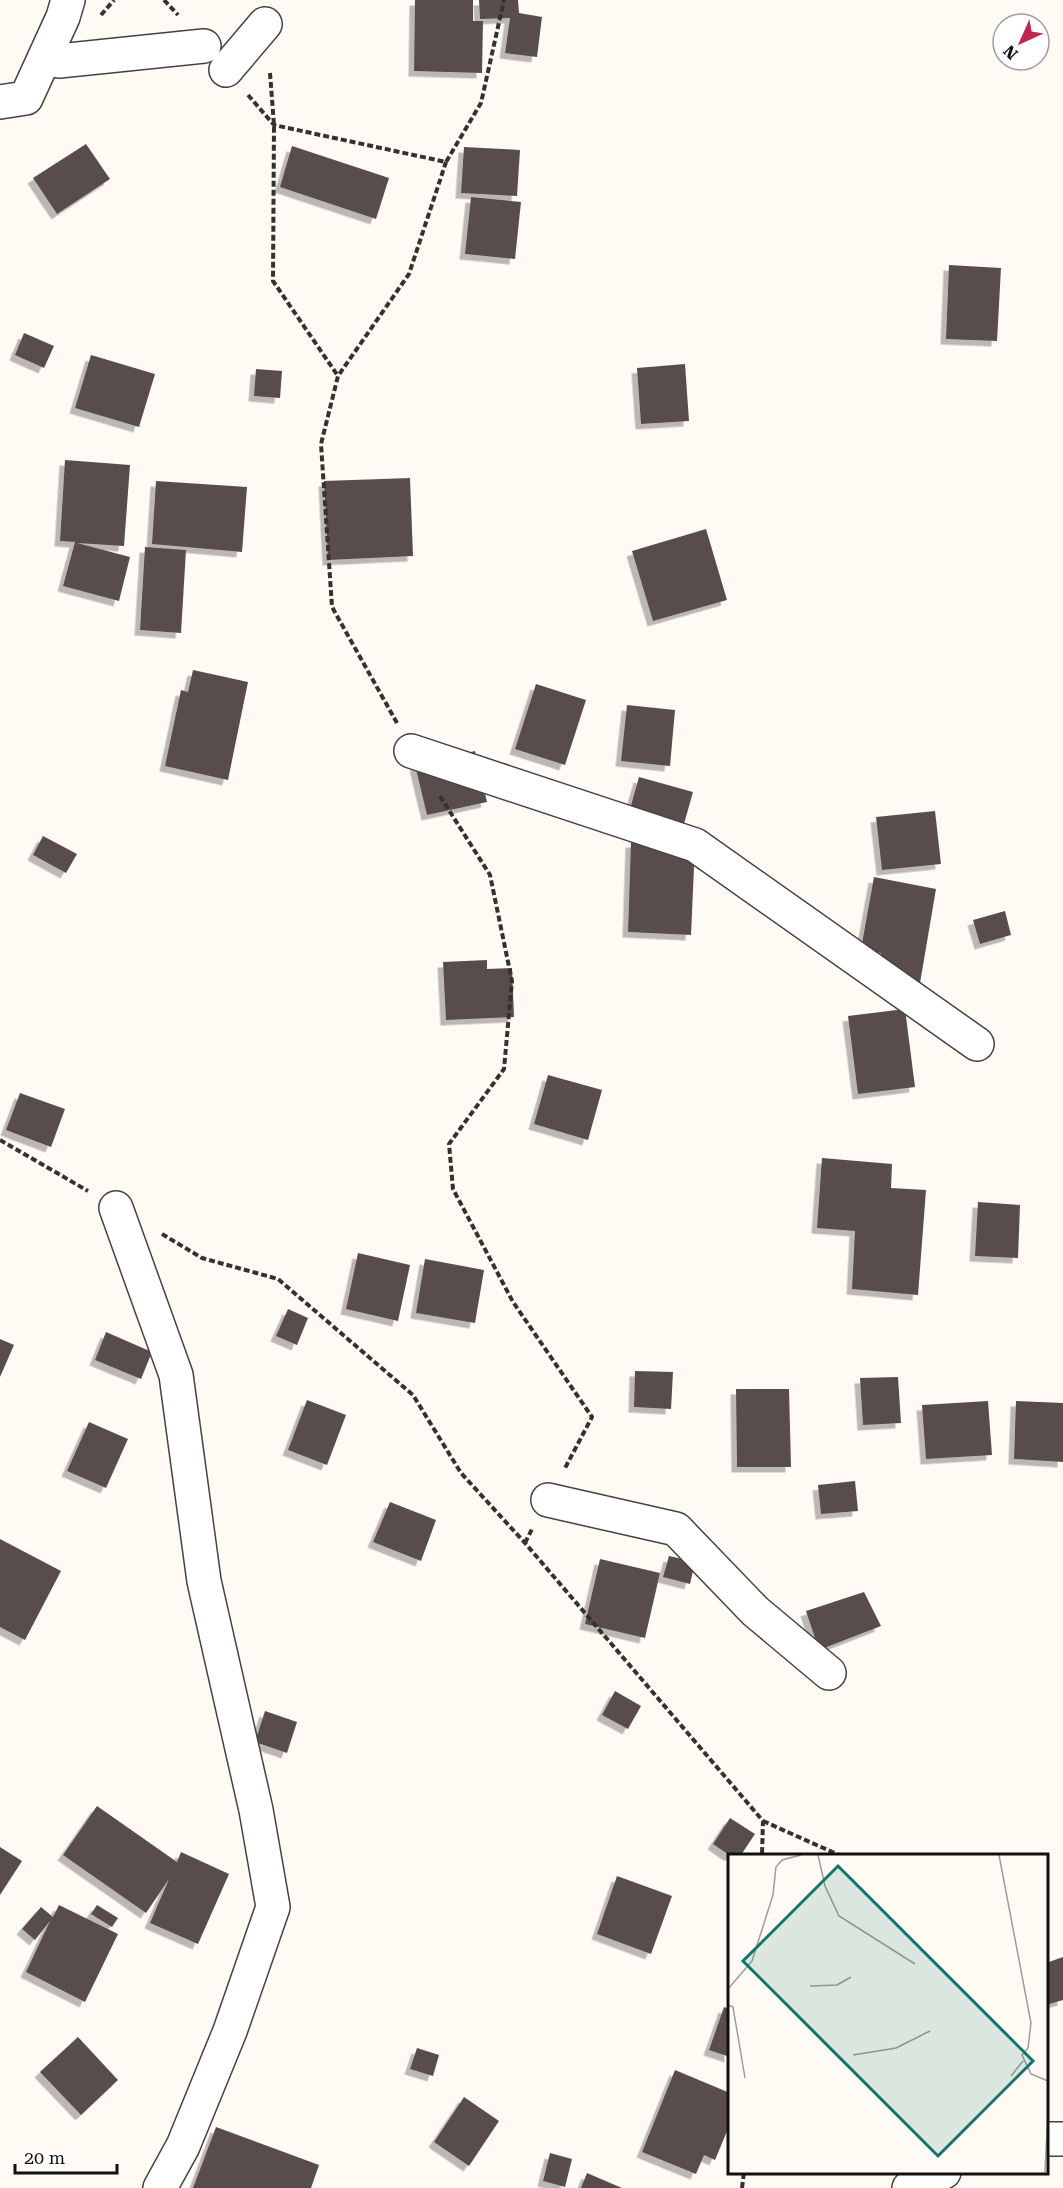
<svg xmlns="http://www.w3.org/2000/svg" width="1063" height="2188" viewBox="0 0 1063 2188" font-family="'Roboto Serif',serif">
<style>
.building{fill:#594e4c;filter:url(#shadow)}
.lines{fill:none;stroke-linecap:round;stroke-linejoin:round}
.minor-casing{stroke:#434343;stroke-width:36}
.path{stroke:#323232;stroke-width:4;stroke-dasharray:6 3;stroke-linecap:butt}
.minor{stroke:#fff;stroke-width:33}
.inset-road{fill:none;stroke:#9f9c98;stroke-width:1.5}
.view{fill:#0f766e;fill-opacity:0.15;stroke:#0f766e;stroke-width:3}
.inset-edge{fill:none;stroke:#101010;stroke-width:3}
</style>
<defs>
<filter id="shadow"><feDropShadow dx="-5.5" dy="5.5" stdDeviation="0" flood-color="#0004"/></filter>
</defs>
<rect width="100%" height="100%" fill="#fffaf3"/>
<g class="building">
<path d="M415 0H473V21H483L482 73 414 71Z"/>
<path d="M479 0H518L519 13 542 17 537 57 505 53 510 18 480 19Z"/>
<path d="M86 144 110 179 57 214 33 178Z"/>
<path d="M292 146 389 178 376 219 280 187Z"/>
<path d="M464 147 520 150 517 196 461 193Z"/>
<path d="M471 197 521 202 515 259 465 254Z"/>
<path d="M949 265 1001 268 997 341 946 339Z"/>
<path d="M24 333 54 346 44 368 15 355Z"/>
<path d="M91 355 155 374 139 427 75 408Z"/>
<path d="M685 364 689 421 641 424 637 368Z"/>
<path d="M256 369 282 371 280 398 254 396Z"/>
<path d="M65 460 130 465 124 546 77 543 130 557 119 601 63 586 75 542 60 541Z"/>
<path d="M410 478 413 556 328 560 324 481Z"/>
<path d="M156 481 247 487 242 552 152 544Z"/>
<path d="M706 529 727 600 653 621 632 551Z"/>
<path d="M145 547 186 550 181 633 140 630Z"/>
<path d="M193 670 248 682 228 780 165 766 181 690 188 692Z"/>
<path d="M536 684 586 700 565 765 515 749Z"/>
<path d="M627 705 675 710 670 766 621 761Z"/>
<path d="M475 751 487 802 427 815 415 765Z"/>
<path d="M639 777 693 792 682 831 628 816Z"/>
<path d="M935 811 941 864 882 870 876 817Z"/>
<path d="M43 836 77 854 66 873 33 855Z"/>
<path d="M631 842 695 845 691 935 628 932Z"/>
<path d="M874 877 936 889 919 989 876 981 881 953 861 949Z"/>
<path d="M1005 911 1011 935 980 944 973 920Z"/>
<path d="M487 960V969L512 968 514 1017 446 1020 443 962Z"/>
<path d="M905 1009 915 1087 858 1094 848 1016Z"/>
<path d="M548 1075 602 1090 588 1140 534 1124Z"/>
<path d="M20 1093 65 1109 51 1147 6 1130Z"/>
<path d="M822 1158 892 1164 891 1188 926 1190 918 1295 852 1289 855 1231 817 1228Z"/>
<path d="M978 1202 1020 1205 1018 1258 975 1256Z"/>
<path d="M358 1253 410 1265 398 1321 346 1309Z"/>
<path d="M425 1259 484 1270 475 1323 416 1313Z"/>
<path d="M288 1309 308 1318 297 1345 276 1336Z"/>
<path d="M106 1332 152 1352 141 1379 95 1360Z"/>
<path d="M0 1339 14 1345 0 1377Z"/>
<path d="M635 1371 673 1372 671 1409 634 1407Z"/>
<path d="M898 1377 901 1423 863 1425 860 1378Z"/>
<path d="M736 1389H789L791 1467H737Z"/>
<path d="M307 1400 346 1415 327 1465 288 1450Z"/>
<path d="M988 1401 992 1455 926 1459 922 1405Z"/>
<path d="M1016 1401 1063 1403V1462L1014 1459Z"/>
<path d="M89 1422 128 1439 106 1488 67 1471Z"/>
<path d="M855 1481 858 1511 821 1514 818 1485Z"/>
<path d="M390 1502 436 1520 421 1561 373 1542Z"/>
<path d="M0 1539 61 1571 25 1640 0 1627Z"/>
<path d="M669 1556 695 1562 690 1584 663 1577Z"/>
<path d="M600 1559 660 1573 645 1638 585 1624Z"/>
<path d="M864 1592 881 1626 819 1650 806 1611Z"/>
<path d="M615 1691 641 1706 628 1729 602 1715Z"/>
<path d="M265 1711 297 1722 287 1753 255 1742Z"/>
<path d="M97 1806 177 1862 181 1852 229 1874 198 1944 150 1923 169 1879 146 1913 63 1855Z"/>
<path d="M730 1818 755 1834 741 1855H729L713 1844Z"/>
<path d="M0 1847 22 1861 0 1895Z"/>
<path d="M617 1876 672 1896 651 1954 597 1934Z"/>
<path d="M59 1905 118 1934 85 2002 26 1972 50 1921 35 1940 22 1929 41 1907 53 1917Z"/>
<path d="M97 1905 118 1918 112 1927 91 1914Z"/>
<path d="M1063 1957V2000L1046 2005V1963Z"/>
<path d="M724 2007 730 2009V2057L709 2050Z"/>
<path d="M78 2037 118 2080 81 2115 40 2072Z"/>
<path d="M417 2048 439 2055 433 2076 410 2069Z"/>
<path d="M675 2070 730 2093V2124L715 2160 704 2155 696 2174 642 2152Z"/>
<path d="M464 2097 499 2121 469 2166 434 2142Z"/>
<path d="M216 2127 319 2165 311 2188H193Z"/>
<path d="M550 2153 572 2159 565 2187 543 2181Z"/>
<path d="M587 2173 622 2188H581Z"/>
</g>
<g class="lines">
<g class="minor-casing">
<g id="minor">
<path d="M59 61 204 46"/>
<path d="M226 70 265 24"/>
<path d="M0 102 26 98 63 17 68 0"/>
<path d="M411 751 695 845 977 1044"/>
<path d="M116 1208 176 1375 204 1581 256 1810 273 1907 230 2031 183 2146 160 2188"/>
<path d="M548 1500 676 1529 755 1611 829 1673"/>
<path d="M1046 2139H1063"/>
<path d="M909 2188 944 2172"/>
</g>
</g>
<g class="path">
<path d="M164 0 178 15"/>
<path d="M101 15 114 0"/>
<path d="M270 73 274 125 273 281 338 376"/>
<path d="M248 95 274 125 446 162 481 103 504 0"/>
<path d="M397 723 332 607 321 444 338 376 409 274 446 162"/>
<path d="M440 796 490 875 512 981 504 1069 449 1144 453 1189 513 1302 592 1417 564 1470"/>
<path d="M0 1140 88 1191"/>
<path d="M162 1234 202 1258 278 1279 413 1395 461 1473 525 1543 763 1821 762 1855"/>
<path d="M525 1543 532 1529"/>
<path d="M763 1821 839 1855"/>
<path d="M742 2188 744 2172"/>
</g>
<use href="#minor" class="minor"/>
</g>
<g transform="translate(728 1854)">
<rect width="320" height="320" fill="#fffaf3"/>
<path class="inset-road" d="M90 1 97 32 111 62 187 110M271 1 303 169 300 194 294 201 303 220 320 227M82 132 109 131 123 123M0 135 24 107 45 41 48 13 54 6 73 1M0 151 5 153 17 224M125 201 168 194 202 177M283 222 295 207M317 318 320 258"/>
<path class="view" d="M110 12 305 207 210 302 15 107Z"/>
<rect width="320" height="320" class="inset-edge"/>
</g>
<g transform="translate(1021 42) rotate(225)"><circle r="28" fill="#ffffff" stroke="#9f9f9f" stroke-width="1.5"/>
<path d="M0-4.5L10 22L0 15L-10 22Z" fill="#c1274e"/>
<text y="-9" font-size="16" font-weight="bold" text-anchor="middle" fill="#101010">N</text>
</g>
<path d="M15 2164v9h102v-9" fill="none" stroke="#101010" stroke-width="3"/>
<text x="24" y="2164" font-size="18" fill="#101010" stroke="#ffffff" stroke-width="4.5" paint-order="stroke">20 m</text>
</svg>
